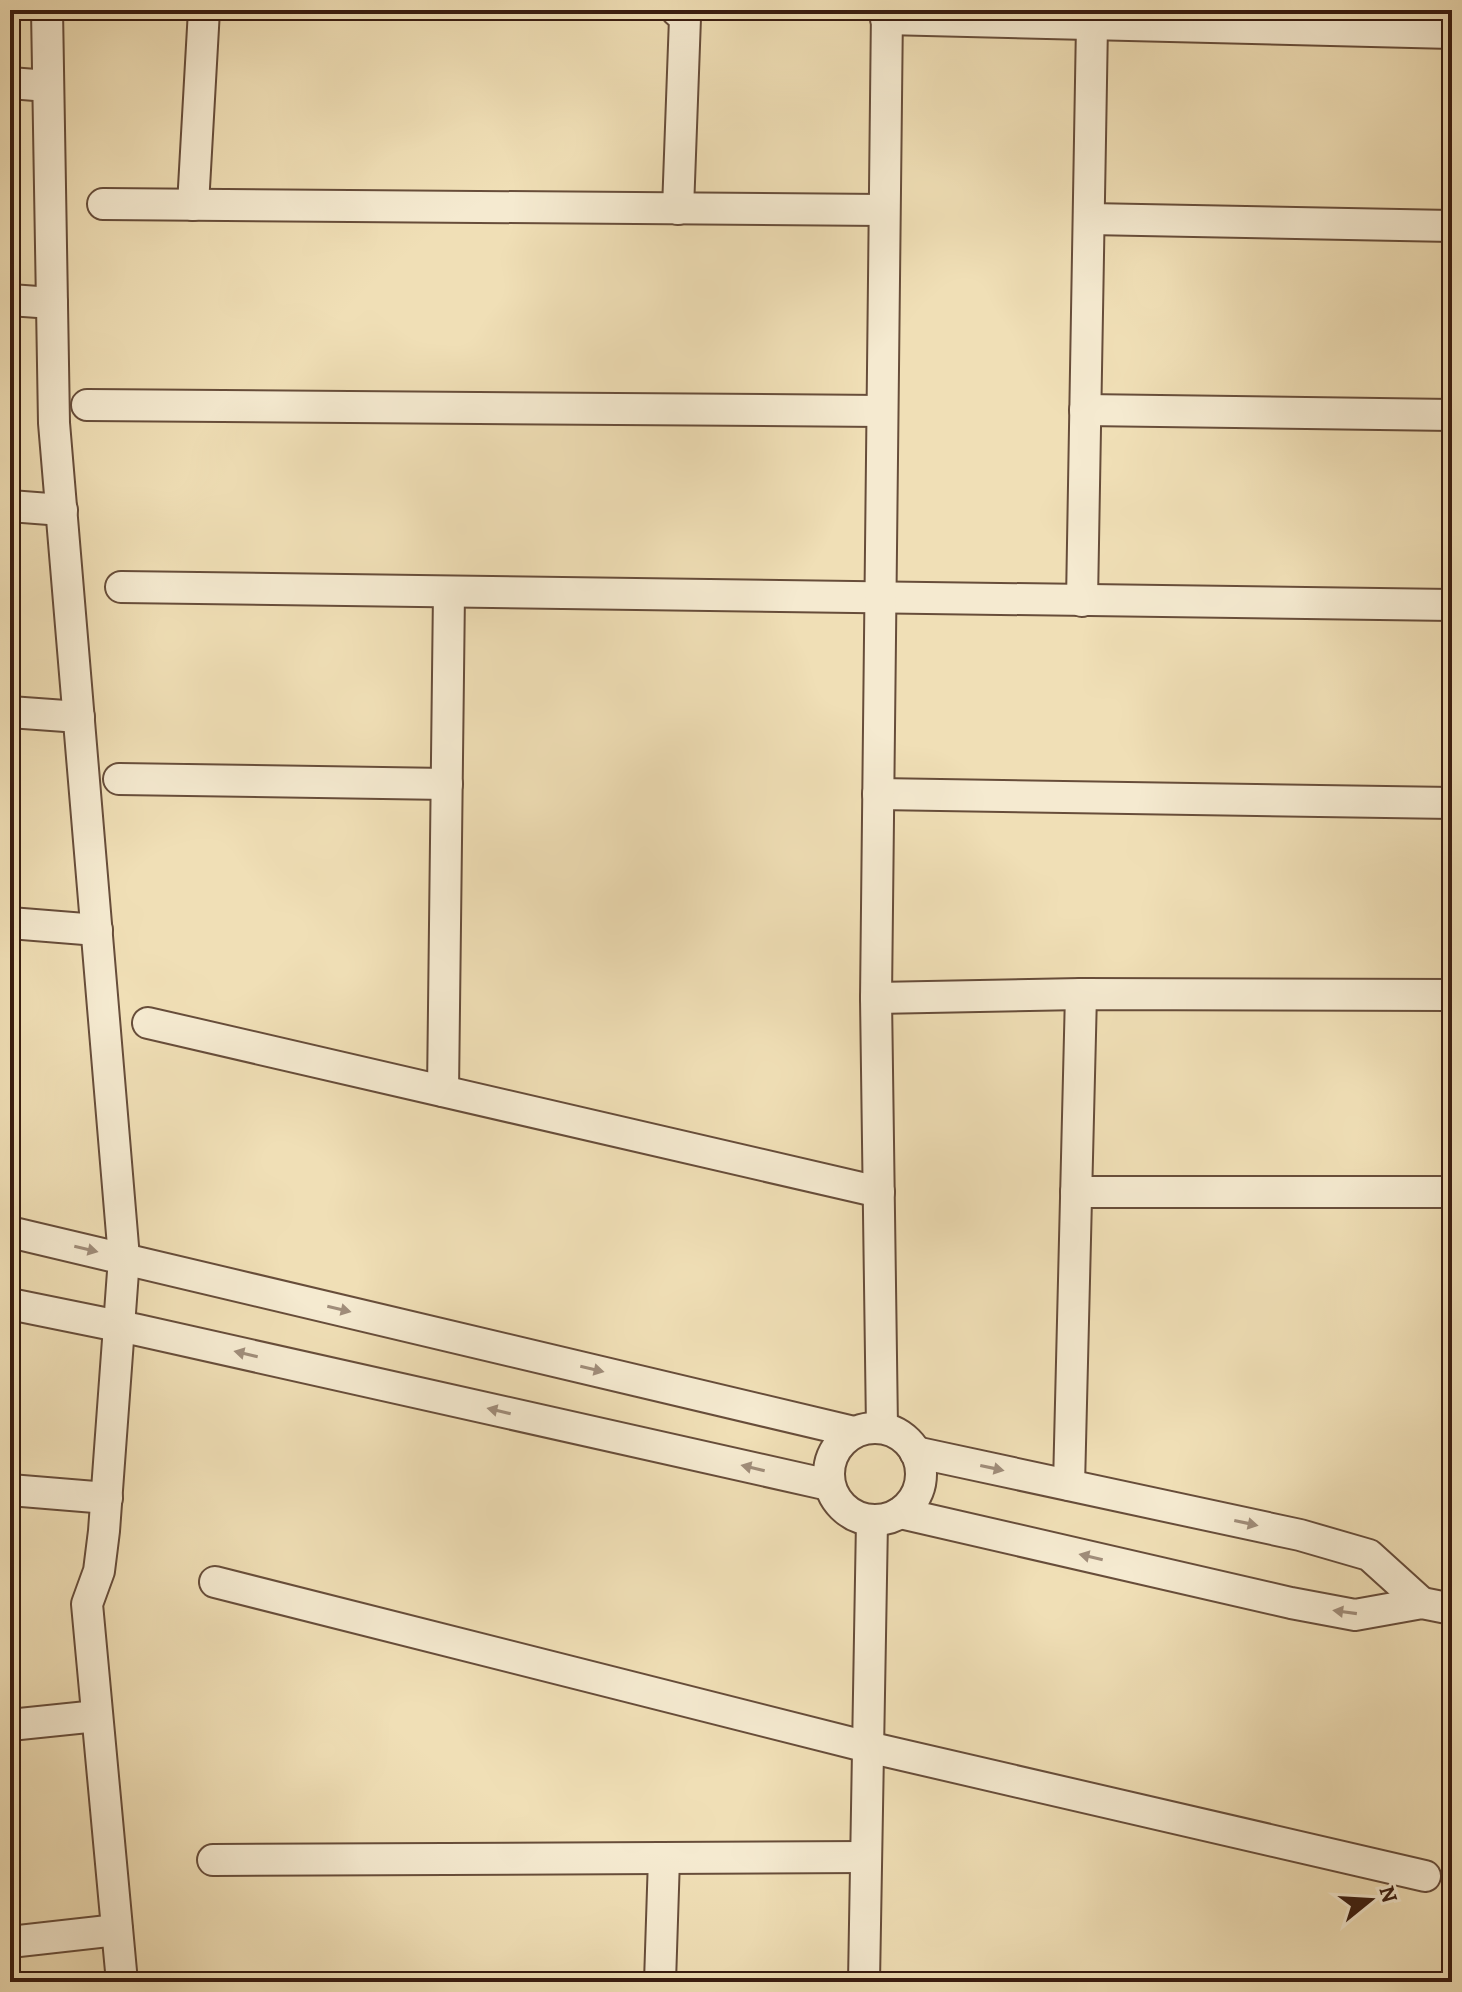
<svg xmlns="http://www.w3.org/2000/svg" width="1462" height="1992" viewBox="0 0 1462 1992" font-family="Alegreya,serif">
<style>
.lines{fill:none;stroke-linecap:round;stroke-linejoin:round}
.minor-casing{stroke:#674d3a;stroke-width:34}
.minor{stroke:#f5ead0;stroke-width:30}
.oneway{fill:#a08d7a}
</style>
<rect width="100%" height="100%" fill="#f0dfb6"/>
<filter id="stains"><feTurbulence type="fractalNoise" baseFrequency=".0025" numOctaves="4"/><feColorMatrix values="0 0 0 0 .2 0 0 0 0 .09 0 0 0 0 .02 0 0 0 .5 -.17"/></filter>
<radialGradient id="worn" r=".72"><stop offset=".6" stop-color="#630" stop-opacity="0"/><stop offset="1" stop-color="#630" stop-opacity=".3"/></radialGradient>
<g class="lines">
<g class="minor-casing">
<g id="minor">
<path d="M47 10 54 423 124 1258 104 1531 99 1571 87 1604 122 1982"/>
<path d="M676 10 685 18 678 209"/>
<path d="M886 19 1452 33"/>
<path d="M10 83 48 86"/>
<path d="M103 204 884 210"/>
<path d="M193 205 204 10"/>
<path d="M1089 219 1452 226"/>
<path d="M10 300 52 303"/>
<path d="M87 405 882 411"/>
<path d="M1085 410 1452 415"/>
<path d="M10 506 62 510"/>
<path d="M121 587 1452 605"/>
<path d="M1082 601 1092 24"/>
<path d="M10 712 79 717"/>
<path d="M119 779 447 784"/>
<path d="M878 794 1452 803"/>
<path d="M10 923 97 930"/>
<path d="M876 998 1081 994 1452 995"/>
<path d="M148 1023 879 1192"/>
<path d="M443 1091 449 592"/>
<path d="M1076 1192H1445"/>
<path d="M10 1232 854 1432"/>
<path d="M10 1304 138 1330 829 1485"/>
<circle cx="875" cy="1474" r="46"/>
<path d="M882 1428 876 998 887 10"/>
<path d="M915 1452 1300 1535 1369 1555 1422 1603"/>
<path d="M1069 1485 1081 994"/>
<path d="M10 1490 107 1498"/>
<path d="M900 1513 1291 1603 1355 1615 1422 1603 1452 1609"/>
<path d="M215 1582 868 1747 1425 1876"/>
<path d="M10 1725 97 1716"/>
<path d="M213 1860 866 1857"/>
<path d="M10 1942 117 1930"/>
<path d="M660 1982 664 1858"/>
<path d="M864 1982 872 1521"/>
</g>
</g>
<use href="#minor" class="minor"/>
</g>
<defs><path id="oneway-solid" d="M-6-.8H1V-3.2L6.5 0L1 3.2V.8H-6Z" transform="scale(2)"/></defs>
<g class="oneway">
<use href="#oneway-solid" transform="translate(86 1249) rotate(13)"/>
<use href="#oneway-solid" transform="translate(339 1309) rotate(13)"/>
<use href="#oneway-solid" transform="translate(246 1354) rotate(-167)"/>
<use href="#oneway-solid" transform="translate(592 1369) rotate(13)"/>
<use href="#oneway-solid" transform="translate(499 1411) rotate(-167)"/>
<use href="#oneway-solid" transform="translate(753 1468) rotate(-167)"/>
<use href="#oneway-solid" transform="translate(992 1468) rotate(12)"/>
<use href="#oneway-solid" transform="translate(1246 1523) rotate(12)"/>
<use href="#oneway-solid" transform="translate(1091 1557) rotate(-167)"/>
<use href="#oneway-solid" transform="translate(1345 1612) rotate(-172)"/>
</g>
<rect width="1462" height="1992" fill="none" stroke="#f0dfb6" stroke-width="40"/>
<rect x="12" y="12" width="1438" height="1968" fill="none" stroke="#391c10" stroke-width="4"/>
<rect x="20" y="20" width="1422" height="1952" fill="none" stroke="#391c10" stroke-width="2"/>
<g transform="translate(1370 1900) rotate(72)" stroke="#f5ead0" stroke-width="6" paint-order="stroke">
<path d="M0-6L14 30L0 20L-14 30Z" fill="#391c10"/>
<text y="-12" font-size="22" font-weight="bold" text-anchor="middle" fill="#391c10">N</text>
</g>
<rect width="100%" height="100%" filter="url(#stains)"/>
<rect width="100%" height="100%" fill="url(#worn)"/>
</svg>
